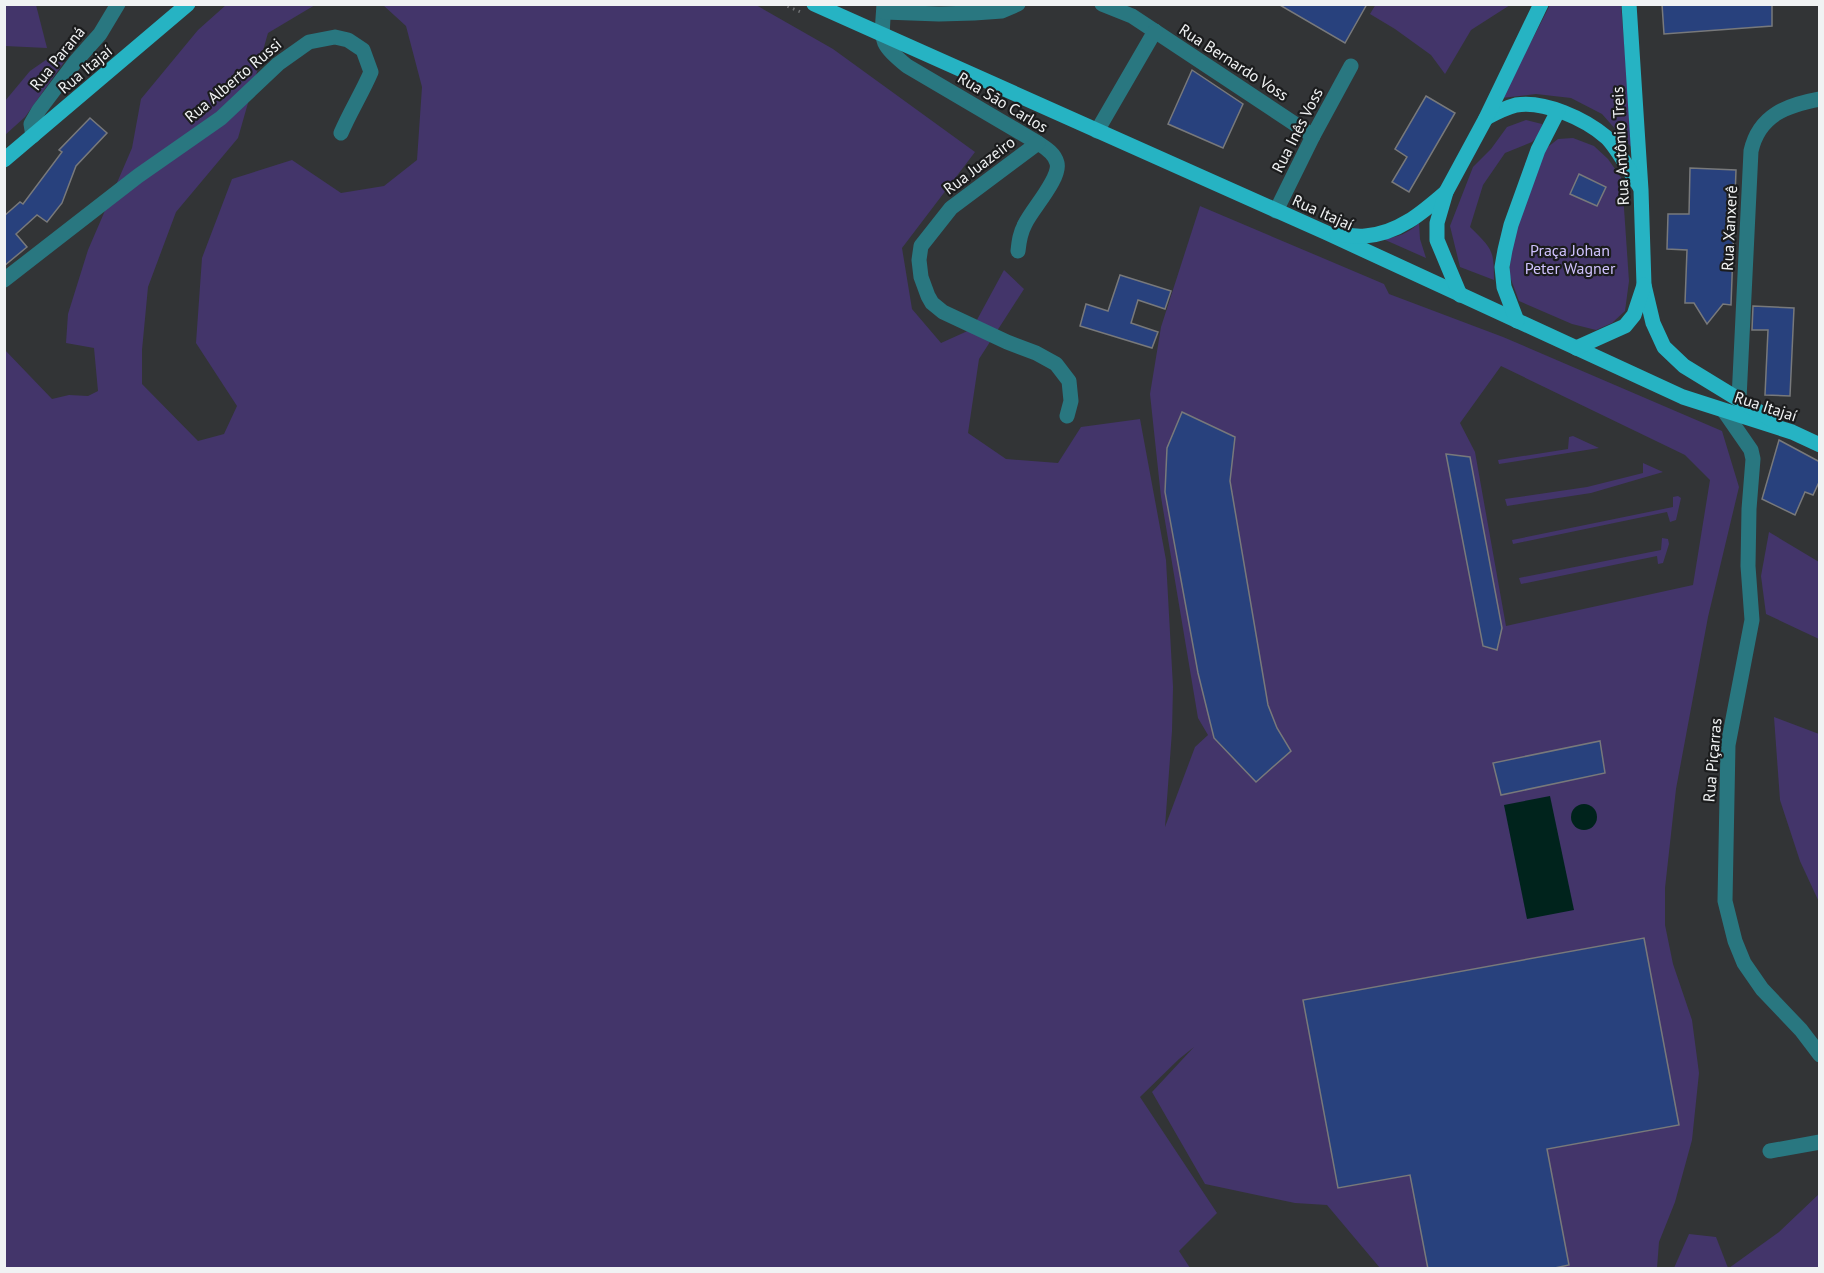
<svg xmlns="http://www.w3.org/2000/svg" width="1824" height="1273" viewBox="0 0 1824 1273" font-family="'PT Sans',sans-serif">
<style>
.green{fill:#43356a;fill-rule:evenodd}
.water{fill:#00231c}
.building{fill:#28417d;stroke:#78797b;stroke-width:1.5}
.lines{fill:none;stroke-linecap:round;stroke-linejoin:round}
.path{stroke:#707274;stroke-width:3;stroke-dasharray:1.5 4.5;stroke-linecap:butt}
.minor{stroke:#297780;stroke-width:15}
.major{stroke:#26b3c3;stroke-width:15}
.labels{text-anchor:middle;stroke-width:4.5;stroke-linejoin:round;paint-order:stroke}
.street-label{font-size:16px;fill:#f0f2f3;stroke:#1b1c1d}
.park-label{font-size:16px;fill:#cfc2fd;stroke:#1b1c1d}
</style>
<rect width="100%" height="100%" fill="#323436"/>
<g class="green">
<path d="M1376 4H1510V5L1471 30 1445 74 1431 55 1395 29 1370 14Z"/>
<path d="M4 5H36L47 48 5 46Z"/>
<path d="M226 5H315L268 33 238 138 176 212 148 287 142 350V384L198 441 224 434 237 406 196 343 202 258 232 179 292 160 341 193 384 186 417 160 422 87 406 26 383 5H756L833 49 975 152 902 248 912 309 941 343 972 329 1004 270 1024 289 979 359 968 433 1006 459 1058 463 1081 427 1140 419 1166 560 1173 687 1172 731 1165 827 1195 747 1208 735 1198 718 1161 497 1150 394 1161 327 1200 206 1384 284 1389 294 1503 337 1722 431 1739 487 1708 617 1676 789 1665 888V925L1673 964 1692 1020 1699 1073 1692 1140 1675 1202 1659 1242 1657 1268H1550L1569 1265 1547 1149 1679 1125 1644 938 1303 1000 1338 1188 1410 1175 1428 1268H1380L1327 1205 1295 1203 1205 1184 1152 1092 1194 1047 1179 1059 1140 1097 1217 1213 1179 1251 1190 1268H5L4 349 52 399 69 395 88 396 98 391 94 348 66 343 68 314 88 250 132 148 141 99 198 30ZM1501 366 1685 455 1710 480 1693 585 1506 626 1475 452 1460 423Z"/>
<path d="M1550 5H1621L1633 149 1602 114 1571 98 1536 94 1502 98Z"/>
<path d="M53 55 67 58 25 117 5 135V101L30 71Z"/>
<path d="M1526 120 1542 124 1540 134 1532 142 1505 153 1483 185 1470 227C1492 249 1494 249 1494 280L1460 267 1450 226 1473 167 1491 149 1507 127Z"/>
<path d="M1573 138 1594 146 1608 159 1622 179 1629 281 1625 311 1612 323 1596 330 1572 324 1519 301 1509 274 1513 239 1544 150 1558 139Z"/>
<path d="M1419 223 1420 239 1426 258 1383 239C1397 237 1408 234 1419 223Z"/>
<path d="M1573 436 1599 448 1499 464 1498 460 1568 449 1569 437Z"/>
<path d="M1643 463 1663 472 1591 493 1507 506 1505 499 1587 487 1643 473Z"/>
<path d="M1678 496 1681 498 1676 520 1670 522 1667 512 1513 544 1512 540 1673 507V497Z"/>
<path d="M1769 532 1819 562V639L1766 614 1761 576Z"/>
<path d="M1662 538 1668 539 1669 544 1663 563 1658 564 1657 556 1521 584 1519 578 1661 550Z"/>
<path d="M1774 717 1819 734V902L1800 861 1780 800Z"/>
<path d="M1819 1194V1268H1729L1779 1232Z"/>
<path d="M1689 1234 1716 1237 1728 1268H1674Z"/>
</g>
<g class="water">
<path d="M1550 796 1574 910 1527 919 1504 805Z"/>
<circle cx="1584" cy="817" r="13"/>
</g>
<g class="building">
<path d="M1278 4H1367L1345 43Z"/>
<path d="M1662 4H1772V26L1664 34Z"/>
<path d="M1192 70 1243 104 1223 148 1168 124Z"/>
<path d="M1426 96 1455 113 1409 192 1392 182 1407 157 1395 149Z"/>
<path d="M90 118 107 133 76 166 62 203 47 222 37 215 16 234 27 247 4 266V216L20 202 23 204 62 152 59 150Z"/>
<path d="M1690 168 1736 170 1731 305 1723 304 1707 324 1694 303H1685L1687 250 1667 249 1668 214H1689Z"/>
<path d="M1579 174 1606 187 1597 206 1570 194Z"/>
<path d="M1120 275 1171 291 1165 309 1138 300 1131 323 1158 332 1152 348 1080 326 1086 304 1108 311Z"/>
<path d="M1753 306 1794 308 1790 396 1765 395 1768 330H1752Z"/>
<path d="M1182 412 1235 437 1230 481 1268 705 1277 728 1291 751 1256 782 1214 738 1198 673 1165 492 1167 448Z"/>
<path d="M1779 440 1820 462V480L1813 495 1805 492 1795 515 1762 499Z"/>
<path d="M1446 454 1470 457 1502 628 1497 650 1483 646Z"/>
<path d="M1600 741 1605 773 1501 795 1493 763Z"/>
<path d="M1644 938 1679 1125 1547 1149 1569 1265 1550 1269H1428L1410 1175 1338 1188 1303 1000Z"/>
</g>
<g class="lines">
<path class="path" d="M782 4 803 13"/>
<g class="minor">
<path d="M884 4C882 41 877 41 907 66L1038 143C1046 148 1055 154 1057 163 1061 178 1032 209 1025 224 1020 233 1019 241 1018 251"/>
<path d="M1102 4 1132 16 1313 136"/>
<path d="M884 12 939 14 974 13 1002 11 1018 4"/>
<path d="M1097 131 1155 31"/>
<path d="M33 136 31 124 39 110 76 61 100 34 118 4"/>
<path d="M1038 143 951 208 921 246 919 260 921 277 928 296 932 303 943 312 1007 342 1036 353 1056 364 1069 381 1071 401 1067 416"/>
<path d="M1276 211 1313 136 1351 66"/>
<path d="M4 280 138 176 221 118 278 64 309 42 335 37 348 40 363 50 371 72C362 93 350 112 341 133"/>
<path d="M1739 399 1751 151C1759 115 1787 105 1820 99"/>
<path d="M1724 411 1751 450 1753 459 1749 509 1748 566 1752 620 1728 745 1725 901 1735 941 1744 963 1762 989 1801 1030 1820 1055"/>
<path d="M1770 1151 1820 1142"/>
</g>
<g class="major">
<path d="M814 4 1327 233 1683 397 1792 432 1820 445"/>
<path d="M1629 4 1641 190 1644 285 1653 323 1664 347 1684 366 1774 421"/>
<path d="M1486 118C1495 113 1505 108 1516 105 1544 100 1585 119 1606 137 1617 147 1631 174 1640 187"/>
<path d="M4 160 188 4"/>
<path d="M1337 234C1346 235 1356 237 1365 236 1398 234 1423 212 1446 192"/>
<path d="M1460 295 1437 240V223L1446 192 1486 118 1541 4"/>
<path d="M1517 321 1504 287 1502 267 1505 250 1511 225 1538 150 1558 111"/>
<path d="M1576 348 1625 326 1634 315 1644 285"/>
</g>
</g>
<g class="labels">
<g class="street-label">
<text transform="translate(57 58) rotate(-51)" y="6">Rua Paraná</text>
<text transform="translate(1234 62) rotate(33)" y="6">Rua Bernardo Voss</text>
<text transform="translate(85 69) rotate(-40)" y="6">Rua Itajaí</text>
<text transform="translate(233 80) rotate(-40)" y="6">Rua Alberto Russi</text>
<text transform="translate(1003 102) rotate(31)" y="6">Rua São Carlos</text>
<text transform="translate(1297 130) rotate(-63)" y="6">Rua Inês Voss</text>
<text transform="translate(1620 146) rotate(-93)" y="6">Rua Antônio Treis</text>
<text transform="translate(979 165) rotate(-37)" y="6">Rua Juazeiro</text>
<text transform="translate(1323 212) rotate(24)" y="6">Rua Itajaí</text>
<text transform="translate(1729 228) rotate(-87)" y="6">Rua Xanxerê</text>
<text transform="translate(1766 406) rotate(18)" y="6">Rua Itajaí</text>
<text transform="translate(1712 760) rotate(-85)" y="6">Rua Piçarras</text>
</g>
<g class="park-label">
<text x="1570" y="256">Praça Johan<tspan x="1570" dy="18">Peter Wagner</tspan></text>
</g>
</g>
<rect width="1824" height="1273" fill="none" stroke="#f0f2f3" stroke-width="12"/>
</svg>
